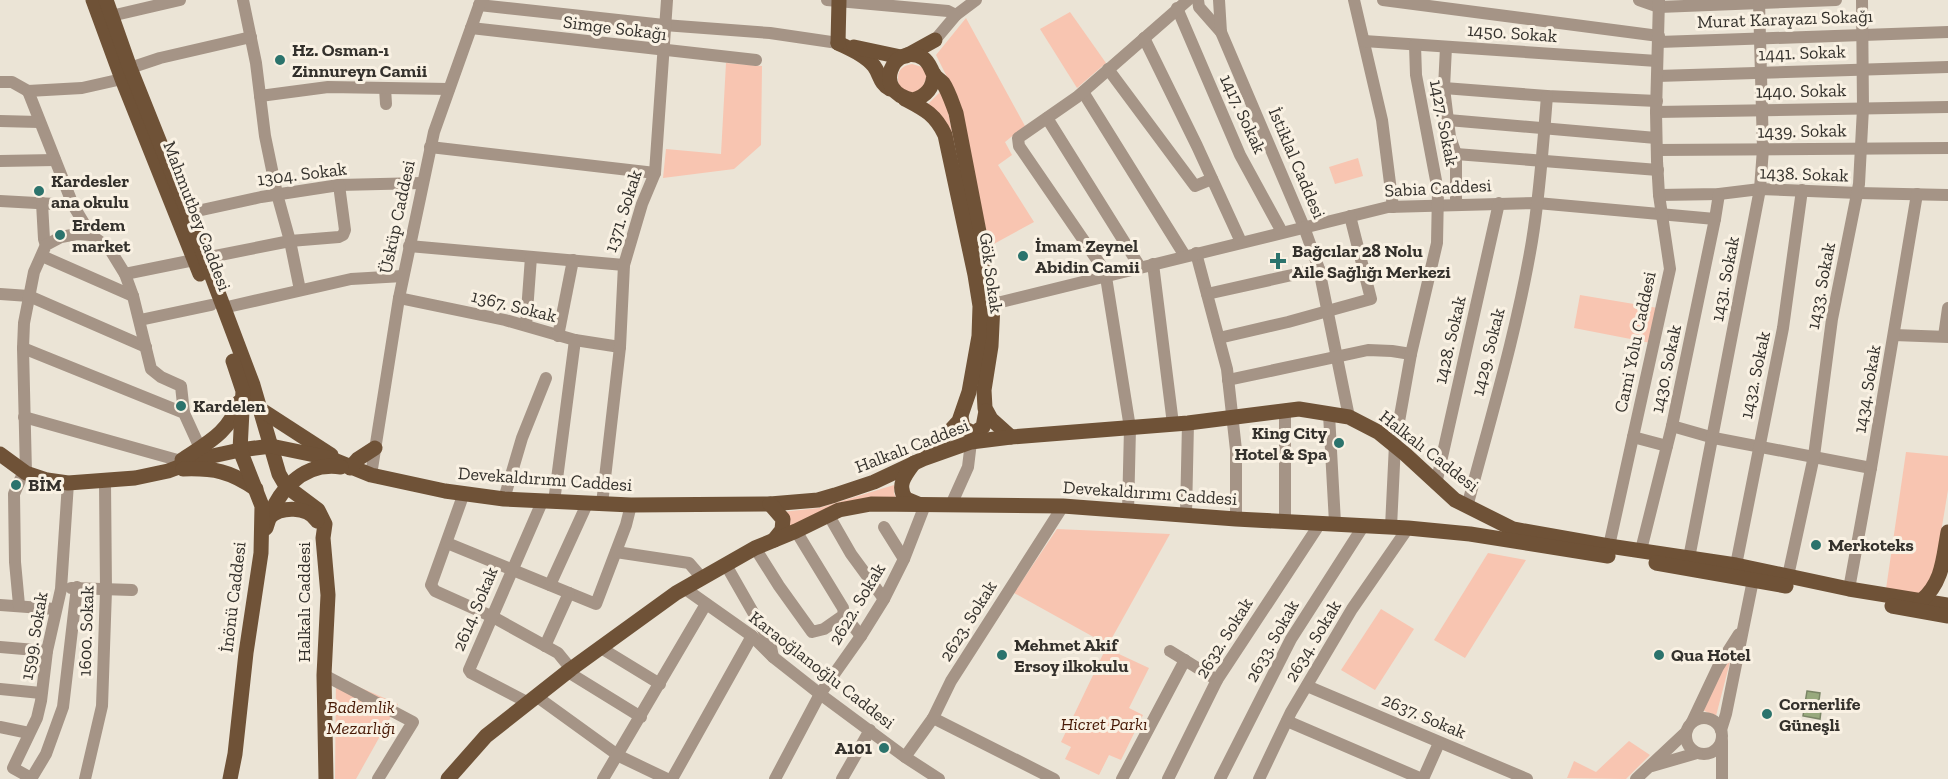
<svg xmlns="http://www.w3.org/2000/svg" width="1948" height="779" viewBox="0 0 1948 779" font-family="'Zilla Slab',serif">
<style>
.green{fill:#f8c5b1}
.water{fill:#98a97d;stroke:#7a8565;stroke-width:1.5}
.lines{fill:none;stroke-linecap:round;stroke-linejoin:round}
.minor{stroke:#a59486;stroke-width:12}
.major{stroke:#6f5237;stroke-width:15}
.poi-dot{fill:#2b736c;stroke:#f9f1e3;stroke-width:2}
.labels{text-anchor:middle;stroke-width:6;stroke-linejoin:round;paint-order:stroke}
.street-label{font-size:18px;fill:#34312c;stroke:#f9f1e3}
.poi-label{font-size:18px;font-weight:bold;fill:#34312c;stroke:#f9f1e3;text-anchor:start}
.park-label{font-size:18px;font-style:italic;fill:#481a06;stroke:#f9f1e3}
</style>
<rect width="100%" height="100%" fill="#ebe4d6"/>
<g class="green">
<path d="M1070 12 1106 63 1077 88 1040 29Z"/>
<path d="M966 18 1025 126 1005 142 1012 155 998 165 1034 222 990 246 954 91 936 55Z"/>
<path d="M726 63 762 66 761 145 734 169 663 178 666 149 721 154Z"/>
<path d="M912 64 922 67 927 76 920 94 900 91C897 78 895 67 912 64Z"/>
<path d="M940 92 947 107 954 142 927 105Z"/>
<path d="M1358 158 1363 176 1335 184 1329 167Z"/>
<path d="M1580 295 1658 308 1651 343 1574 328Z"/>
<path d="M1906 452 1948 456V490L1933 581 1920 596 1886 589Z"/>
<path d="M894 485V493L896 498 789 528 782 512 819 508Z"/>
<path d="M1057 529 1170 534 1108 645 1014 593Z"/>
<path d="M1488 553 1526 560 1465 658 1434 640Z"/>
<path d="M1381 609 1414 629 1375 690 1341 670Z"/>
<path d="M1106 648 1149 668 1129 708 1143 715 1121 760 1109 755 1099 775 1065 759 1071 747 1061 742Z"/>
<path d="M1729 656 1731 658 1716 716 1700 709Z"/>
<path d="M336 677 398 704 356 779H335Z"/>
<path d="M1629 741 1650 755 1626 779 1567 778 1574 761 1596 772Z"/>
</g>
<path class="water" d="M1807 691 1820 693 1818 708 1821 711 1820 719 1803 716Z"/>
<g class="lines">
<g class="minor">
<path d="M243 0 256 63 265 136 277 194 290 241 300 290"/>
<path d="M827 0 948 11 956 15"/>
<path d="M1198 0 1199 7 1221 32 1304 227 1319 269 1349 417"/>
<path d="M1219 0 1221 32"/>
<path d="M1354 0 1382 120 1393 207"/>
<path d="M1383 0 1659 36"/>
<path d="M1639 0 1659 7 1836 0"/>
<path d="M479 5 664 25 770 33 838 43"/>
<path d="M1177 8 1240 155 1282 232"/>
<path d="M111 16 180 0"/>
<path d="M471 28 756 60"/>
<path d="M1144 38 1197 146 1241 242"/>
<path d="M935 40 956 15 976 0"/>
<path d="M1364 41 1657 61"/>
<path d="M1659 42 1948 32"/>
<path d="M1446 47 1444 88 1450 137 1456 154V205"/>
<path d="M130 68 160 58 251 37"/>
<path d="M1108 69 1195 186 1212 179"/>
<path d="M1657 76 1948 67"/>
<path d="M0 82H12L28 91"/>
<path d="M385 88 386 104"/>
<path d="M1444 88 1547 96 1657 101"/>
<path d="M28 91 73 205 91 235"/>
<path d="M28 91 82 88 122 79"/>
<path d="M1083 92 1185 256"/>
<path d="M260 96 328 87 449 89"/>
<path d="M1656 112 1948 107"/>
<path d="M1047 118 1140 267"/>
<path d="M1448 120 1656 138"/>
<path d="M0 121 39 122"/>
<path d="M430 147 655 173"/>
<path d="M1657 150 1948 148"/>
<path d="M1456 154 1658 170"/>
<path d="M0 161 55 160"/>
<path d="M1659 195 1719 194 1760 189 1858 193 1948 195"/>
<path d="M0 201 73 205"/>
<path d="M42 203 44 239 46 245"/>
<path d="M188 213 261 197 339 185 422 183"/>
<path d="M409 246 624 265"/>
<path d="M1196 253 1227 369 1236 450V519"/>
<path d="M42 256 133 296"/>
<path d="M205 258 290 241 339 237 343 235 345 230 339 185"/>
<path d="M1153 264 1173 424"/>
<path d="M125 274 194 260"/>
<path d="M0 294 29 296 146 347"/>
<path d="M1207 294 1319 269"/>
<path d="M399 298 505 320 575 340 620 347"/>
<path d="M993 304 1388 207 1537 203 1715 219"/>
<path d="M223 308 351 279 403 276"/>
<path d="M140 320 211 305"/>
<path d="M526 325 531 257"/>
<path d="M1894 335 1948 337"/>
<path d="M558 336 573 260"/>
<path d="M1944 336 1948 308"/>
<path d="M1219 338 1288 322 1371 299 1350 216"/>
<path d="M23 348 184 413 200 448"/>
<path d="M1228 380 1368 350 1392 351 1411 354"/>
<path d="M1329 414 1335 523"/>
<path d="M24 417 181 461"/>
<path d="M1672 426 1714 438 1871 468"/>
<path d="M1633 437 1667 446"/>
<path d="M371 475 399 298 434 132 481 0"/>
<path d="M1436 484 1499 203"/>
<path d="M464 493 431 585 435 591 493 617 558 653 571 669"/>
<path d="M504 499 522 438 546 378"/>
<path d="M554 502 575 340"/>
<path d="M602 504 620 347 624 265 642 204 655 173 667 0"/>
<path d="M951 505 968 467 971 442"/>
<path d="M1467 507C1490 420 1517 331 1532 241 1540 193 1543 145 1547 96"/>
<path d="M1128 512 1130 428 1106 277 1102 267 1019 146 1018 138 1077 97 1188 0"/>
<path d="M828 514 851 554 884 599"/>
<path d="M1186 515 1188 423"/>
<path d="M1285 520V411"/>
<path d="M884 527 904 559"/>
<path d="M1391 527 1395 444 1411 354 1437 243 1438 191 1416 75 1415 45"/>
<path d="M447 543 596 604 626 525 631 505"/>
<path d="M1609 546 1670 269 1659 195 1657 161 1656 112 1659 0"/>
<path d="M755 548 779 586 812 632 824 629 844 615 843 608 796 531"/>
<path d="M1641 550 1672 426 1715 219 1719 194"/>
<path d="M616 552 689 563 702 578"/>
<path d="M1689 558 1760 189 1763 149 1759 2"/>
<path d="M726 565 770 642 773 657"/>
<path d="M1736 565 1783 328 1802 190"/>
<path d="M1788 576 1814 456 1832 319 1859 184 1863 108 1862 0"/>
<path d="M550 585 587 504"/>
<path d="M71 588 132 590"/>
<path d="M684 588 752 636 773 657 820 694 905 757 939 779"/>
<path d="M1849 589 1871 468 1917 194"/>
<path d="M0 605 55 609"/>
<path d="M19 605 15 562 14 494 21 478 26 473 23 348 24 323 34 272 46 245 61 237 77 234 91 235 109 248 125 274 133 296 151 369 161 377 181 386 184 413"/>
<path d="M844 615 861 636"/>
<path d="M545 646 569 593"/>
<path d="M0 647 47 651"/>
<path d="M601 648 660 684"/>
<path d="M1170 651 1217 680"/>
<path d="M568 672 641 717"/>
<path d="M324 675 413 722 378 779"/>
<path d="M1307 686 1527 779"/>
<path d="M0 689 41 693"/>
<path d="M536 696 619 756 667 779"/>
<path d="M526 704 523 700 471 673 469 670 542 502"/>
<circle cx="1704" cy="736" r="18"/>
<path d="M933 718 1054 779"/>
<path d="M1287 721 1422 779"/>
<path d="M1692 722 1718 667 1739 634"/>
<path d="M0 727 29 733"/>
<path d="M1721 730 1726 714 1753 580"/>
<path d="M1722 741V779"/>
<path d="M905 757 933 718 951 681 1063 506"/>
<path d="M1652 766 1697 753"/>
<path d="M31 778 13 768 37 718 41 701 47 651 61 589 68 483"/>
<path d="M31 779 46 754 63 707 77 587"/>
<path d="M85 779 102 706 106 590 105 482"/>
<path d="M603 779 706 604"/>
<path d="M672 779 752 636"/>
<path d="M775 779 820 694 861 636 884 599 904 559 925 505"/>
<path d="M842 779 870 730"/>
<path d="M1122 779 1185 660"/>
<path d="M1168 779 1217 680 1321 522"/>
<path d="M1220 779 1291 639 1364 525"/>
<path d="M1259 779 1291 712 1352 609 1408 528"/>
<path d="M1423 779 1439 743"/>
<path d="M1636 779 1686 732"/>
</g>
<g class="major">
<path d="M93 0 122 79 200 274"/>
<path d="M106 0 130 68 188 213 253 385 279 474 286 486 318 510 325 524 323 538 328 595 324 675 326 779"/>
<path d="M838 43C850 49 865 55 874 66 880 74 880 84 890 89"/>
<path d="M838 43 839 0"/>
<path d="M854 47 901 57"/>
<path d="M906 56 935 40"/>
<path d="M934 74C933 88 927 96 913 100 870 92 894 41 923 58 929 62 930 67 933 73 935 77 940 80 943 83 949 92 952 103 956 113L993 304 991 346 984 390 985 408 991 419 1011 437"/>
<path d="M905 99C924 109 935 114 945 135L975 275 980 306 979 336 969 392 959 421 927 456"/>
<path d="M260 409 331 455"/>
<path d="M961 417 963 428 974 433 983 427 986 411"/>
<path d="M0 454 26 473 47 480 68 483 135 478 168 471 203 458 240 450 271 446 329 458 371 475 445 491 504 499 631 505 770 504 818 500 835 495 874 482 923 459 971 442 1011 437 1188 423 1299 409 1349 417 1378 432 1405 454 1455 500 1513 529 1609 546 1736 565 1849 589 1948 605"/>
<path d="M182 460C207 443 230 432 239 402"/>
<path d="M914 463C905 475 896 486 906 499L918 504"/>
<path d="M350 468 358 459 375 448"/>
<path d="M183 469C214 468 230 471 256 489"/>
<path d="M770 504 783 519 782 530 774 540"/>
<path d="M269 518C280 506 308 506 317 521"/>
<path d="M266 528C275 493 302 461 341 467"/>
<path d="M1656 563 1786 586"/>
<path d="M1921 601C1943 582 1943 559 1948 532"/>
<path d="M1892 606 1948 616"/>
<path d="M230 779 235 754 246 653 261 553 262 506 240 450 243 391 233 361"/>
<path d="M448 779 486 736 571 669 676 593 755 548 796 531 839 510 871 504 1063 506 1236 519 1408 528 1470 534 1608 556"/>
</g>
</g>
<g class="poi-dot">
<circle cx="280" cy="60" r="6"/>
<circle cx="39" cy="191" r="6"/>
<circle cx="60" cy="235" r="6"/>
<circle cx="1023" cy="256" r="6"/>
<path d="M1275 252h6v6h6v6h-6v6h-6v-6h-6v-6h6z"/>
<circle cx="181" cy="406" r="6"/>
<circle cx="1339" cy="443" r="6"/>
<circle cx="16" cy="485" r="6"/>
<circle cx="1816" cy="545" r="6"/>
<circle cx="1002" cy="655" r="6"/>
<circle cx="1659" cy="655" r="6"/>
<circle cx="1767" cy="714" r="6"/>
<circle cx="884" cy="748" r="6"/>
</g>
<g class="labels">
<g class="street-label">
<text transform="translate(1785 19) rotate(-2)" y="6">Murat Karayazı Sokağı</text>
<text transform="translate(615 28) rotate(7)" y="6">Simge Sokağı</text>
<text transform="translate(1512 33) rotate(4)" y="6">1450. Sokak</text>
<text transform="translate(1802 53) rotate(-2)" y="6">1441. Sokak</text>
<text transform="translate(1801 91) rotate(-1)" y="6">1440. Sokak</text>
<text transform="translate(1243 114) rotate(65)" y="6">1417. Sokak</text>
<text transform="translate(1444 123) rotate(79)" y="6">1427. Sokak</text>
<text transform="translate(1802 131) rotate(-1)" y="6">1439. Sokak</text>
<text transform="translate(1297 163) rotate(67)" y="6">İstiklal Caddesi</text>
<text transform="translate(302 174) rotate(-7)" y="6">1304. Sokak</text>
<text transform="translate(1804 174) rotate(2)" y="6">1438. Sokak</text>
<text transform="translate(1438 188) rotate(-3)" y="6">Sabia Caddesi</text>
<text transform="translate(623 211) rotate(-72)" y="6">1371. Sokak</text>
<text transform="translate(197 216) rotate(69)" y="6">Mahmutbey Caddesi</text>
<text transform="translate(397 217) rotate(-78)" y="6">Üsküp Caddesi</text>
<text transform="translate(991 273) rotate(82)" y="6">Gök Sokak</text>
<text transform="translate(1725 279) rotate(-79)" y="6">1431. Sokak</text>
<text transform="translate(1821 286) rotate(-79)" y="6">1433. Sokak</text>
<text transform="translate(514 306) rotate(14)" y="6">1367. Sokak</text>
<text transform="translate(1450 340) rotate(-77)" y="6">1428. Sokak</text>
<text transform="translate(1635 342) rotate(-78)" y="6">Cami Yolu Caddesi</text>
<text transform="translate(1488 352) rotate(-76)" y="6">1429. Sokak</text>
<text transform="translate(1666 369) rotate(-78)" y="6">1430. Sokak</text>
<text transform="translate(1755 375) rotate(-78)" y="6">1432. Sokak</text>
<text transform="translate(1867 389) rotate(-80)" y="6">1434. Sokak</text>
<text transform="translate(912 446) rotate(-21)" y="6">Halkalı Caddesi</text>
<text transform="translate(1429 451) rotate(38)" y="6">Halkalı Caddesi</text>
<text transform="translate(545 479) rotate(4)" y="6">Devekaldırımı Caddesi</text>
<text transform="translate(1150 493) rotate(4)" y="6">Devekaldırımı Caddesi</text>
<text transform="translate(233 597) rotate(-83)" y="6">İnönü Caddesi</text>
<text transform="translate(304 602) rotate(-90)" y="6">Halkalı Caddesi</text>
<text transform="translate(857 604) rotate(-59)" y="6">2622. Sokak</text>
<text transform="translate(475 609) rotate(-67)" y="6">2614. Sokak</text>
<text transform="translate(968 621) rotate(-58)" y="6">2623. Sokak</text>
<text transform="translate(86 631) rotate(-88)" y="6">1600. Sokak</text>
<text transform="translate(34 636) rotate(-80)" y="6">1599. Sokak</text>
<text transform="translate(1224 638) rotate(-58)" y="6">2632. Sokak</text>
<text transform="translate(1272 641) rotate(-61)" y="6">2633. Sokak</text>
<text transform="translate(1313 641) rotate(-59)" y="6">2634. Sokak</text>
<text transform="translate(822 670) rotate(38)" y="6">Karaoğlanoğlu Caddesi</text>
<text transform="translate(1424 716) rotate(23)" y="6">2637. Sokak</text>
</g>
<g class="poi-label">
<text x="292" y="56">Hz. Osman-ı<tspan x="292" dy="21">Zinnureyn Camii</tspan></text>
<text x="51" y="187">Kardesler<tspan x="51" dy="21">ana okulu</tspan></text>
<text x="72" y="231">Erdem<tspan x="72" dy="21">market</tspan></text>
<text x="1035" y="252">İmam Zeynel<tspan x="1035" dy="21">Abidin Camii</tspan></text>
<text x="1292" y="257">Bağcılar 28 Nolu<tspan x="1292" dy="21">Aile Sağlığı Merkezi</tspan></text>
<text x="193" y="412">Kardelen</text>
<text x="1327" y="439" text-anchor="end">King City<tspan x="1327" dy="21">Hotel &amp; Spa</tspan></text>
<text x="28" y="491">BİM</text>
<text x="1828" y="551">Merkoteks</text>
<text x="1014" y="651">Mehmet Akif<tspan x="1014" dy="21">Ersoy ilkokulu</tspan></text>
<text x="1671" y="661">Qua Hotel</text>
<text x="1779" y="710">Cornerlife<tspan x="1779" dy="21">Güneşli</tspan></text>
<text x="872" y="754" text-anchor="end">A101</text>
</g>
<g class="park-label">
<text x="361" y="713">Bademlik<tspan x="361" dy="21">Mezarlığı</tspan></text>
<text x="1104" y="730">Hicret Parkı</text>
</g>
</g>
</svg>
